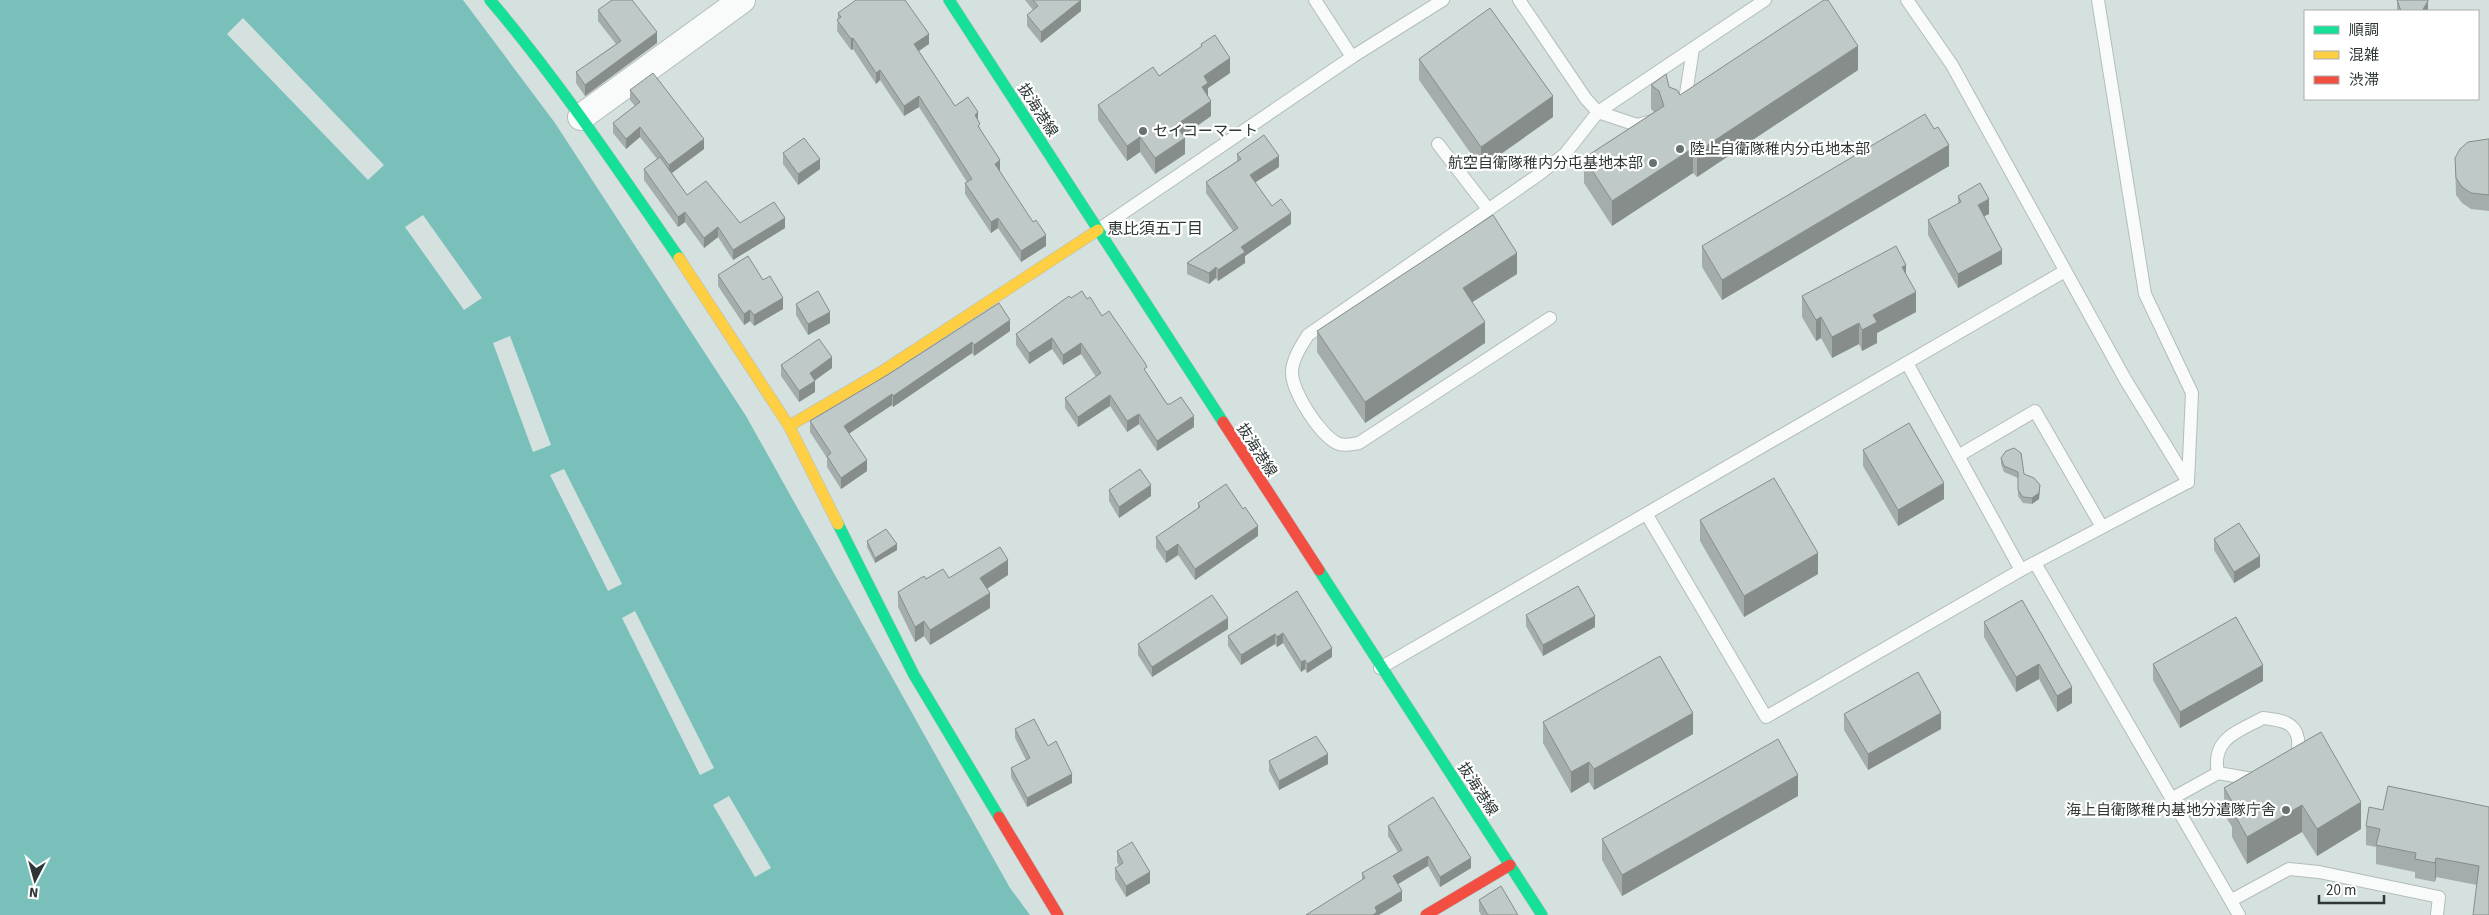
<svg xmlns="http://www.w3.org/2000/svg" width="2489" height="915" viewBox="0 0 2489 915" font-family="'Source Sans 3','Noto Sans JP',sans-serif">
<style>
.water{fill:#7ac0ba}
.pier{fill:#d4e1df}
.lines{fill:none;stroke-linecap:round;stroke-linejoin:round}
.lane-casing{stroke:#b3bdbb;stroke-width:14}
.street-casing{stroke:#b3bdbb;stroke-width:28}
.fast-casing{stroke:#b3bdbb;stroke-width:12}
.slow-casing{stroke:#b3bdbb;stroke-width:12}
.jam-casing{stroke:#b3bdbb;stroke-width:12}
.lane{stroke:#f9fafa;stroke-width:12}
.street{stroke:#f9fafa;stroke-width:26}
.fast{stroke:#16e098;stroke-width:11}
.slow{stroke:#ffcf43;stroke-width:11}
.jam{stroke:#f24e42;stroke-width:11}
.wall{fill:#a4adab}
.shaded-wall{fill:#868d8b}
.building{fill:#bfc9c7;stroke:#868d8b}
.poi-dot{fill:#687271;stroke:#fff;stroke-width:2}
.labels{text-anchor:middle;stroke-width:4.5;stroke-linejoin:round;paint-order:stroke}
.street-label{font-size:15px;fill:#2e3736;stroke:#fff}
.poi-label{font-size:15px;fill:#2e3736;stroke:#fff;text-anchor:start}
.neighbourhood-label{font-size:16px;fill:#2e3736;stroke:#fff}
</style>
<rect width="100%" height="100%" fill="#d4e1df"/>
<path class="water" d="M0 0H463L555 123 746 416 1010 888 1030 915H0Z"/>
<g class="pier">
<path d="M243 18 384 165 368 180 227 34Z"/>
<path d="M423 215 482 298 464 310 405 227Z"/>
<path d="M510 336 551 445 533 452 493 343Z"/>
<path d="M564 469 622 584 608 591 550 475Z"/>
<path d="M635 611 714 768 700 775 622 618Z"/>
<path d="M729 796 771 868 755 877 713 805Z"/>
</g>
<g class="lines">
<g class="lane-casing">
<g id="lane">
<path d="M1315 0 1352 57"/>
<path d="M1519 0 1586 99 1598 112 1765 0"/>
<path d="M1907 0 1952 65 2125 379 2188 482"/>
<path d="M2098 0 2145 294 2192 393 2188 482"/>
<path d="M1680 104 1685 100 1693 49"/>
<path d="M1438 144 1488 209"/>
<path d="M1098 230 1352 57 1443 0"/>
<path d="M1550 318 1359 443C1353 444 1345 446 1339 444 1321 437 1291 391 1292 371 1293 358 1301 346 1308 335L1538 175 1565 154 1598 112 1637 125 1652 121"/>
<path d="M1907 363 2021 570"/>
<path d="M1958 456 2035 411 2102 527"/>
<path d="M1647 515 1766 717 2021 570 2188 482"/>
<path d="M2035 563 2239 915"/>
<path d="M1380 668 2065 271"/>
<path d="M2218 773C2211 739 2237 732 2263 718 2279 720 2295 721 2298 739 2299 747 2298 753 2294 759"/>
<path d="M2171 799 2218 773 2258 780"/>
<path d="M2232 900 2289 869 2319 872 2439 897 2437 915"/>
</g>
</g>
<g class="street-casing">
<path id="street" d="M581 117 742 0"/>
</g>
<g class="fast-casing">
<g id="fast">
<path d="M490 0C559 81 618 170 679 258"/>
<path d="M949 0 1223 422"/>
<path d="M838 524 914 675 999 817"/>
<path d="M1319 570 1542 915"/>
</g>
</g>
<g class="slow-casing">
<g id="slow">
<path d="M679 258 789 426 838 524"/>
<path d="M789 426 881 372 1098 230"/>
</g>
</g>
<g class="jam-casing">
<g id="jam">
<path d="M1223 422 1319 570"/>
<path d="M999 817 1058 915"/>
<path d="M1426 915 1510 865"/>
</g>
</g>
<use href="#lane" class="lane"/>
<use href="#street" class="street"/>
<use href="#fast" class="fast"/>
<use href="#slow" class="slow"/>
<use href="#jam" class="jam"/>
</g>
<g class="wall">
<path d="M1025 0H1081V11L1041 43 1027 26V15L1033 10Z"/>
<rect x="2397" y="0" width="31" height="11"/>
<path d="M598 10 657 43 585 96 576 83V72L616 44 598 21Z"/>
<path d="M838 13 929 44 919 51 955 106 978 121 980 129 1000 171 1046 246 1021 262 998 228 991 233 965 194V183L967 182 919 107 904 116 880 80 876 84 853 49 851 50 837 31Z"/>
<path d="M1201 44 1230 73 1208 88V97L1211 116 1183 136 1185 154 1155 174 1140 152 1127 161 1098 120V105L1159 76 1201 47Z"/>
<path d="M1419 59 1553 117 1481 168 1419 80Z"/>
<path d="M1858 70 1697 177 1693 173 1612 226 1584 183V158L1654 112 1651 109V85L1669 87 1680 95Z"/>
<path d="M630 90 704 149 672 173 687 195 740 223 785 228 733 260 718 237 704 248 685 222 678 227 644 180V169L657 159 640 137 626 149 613 133V123L635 106 630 100Z"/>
<path d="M1934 129 1949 166 1722 300 1702 267V246Z"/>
<path d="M2489 139V211L2471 209 2462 203 2456 195 2455 158Z"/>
<path d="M783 153 820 169 798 185 783 164Z"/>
<path d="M1237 154 1279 167 1255 182 1272 206 1291 224 1245 256V263L1218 281 1216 278 1209 284 1187 274V263L1233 231 1206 193V182L1237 161Z"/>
<path d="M1958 196 1989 214 1984 216 2002 264 1958 288 1928 235V220L1958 204Z"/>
<path d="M1517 274 1472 302 1485 343 1365 423 1317 352V331Z"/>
<path d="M1906 274 1916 312 1877 333V343L1862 351 1859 344 1832 358 1821 338 1816 341 1802 317V296Z"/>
<path d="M718 275 763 280 783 309 754 326 750 321 744 325 718 286Z"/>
<path d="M1071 298 1087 299 1102 316 1147 373 1167 404 1194 427 1157 451 1139 424 1127 432 1110 406 1078 427 1065 408V398L1096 377 1081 354 1063 365 1052 349 1029 364 1016 345V334Z"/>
<path d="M999 303 1010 331 974 356 972 353 893 407 892 405 849 433 867 471 841 489 827 467V458L810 432V421L889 374Z"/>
<path d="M796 304 830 323 808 335 796 315Z"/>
<path d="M781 365 832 368 815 380V392L799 402 781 376Z"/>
<path d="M1863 450 1944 499 1898 526 1863 466Z"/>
<path d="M2001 458 2024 474 2040 490 2039 499 2032 504 2023 503 2018 496V478L2004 472 2001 464Z"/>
<path d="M1109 490 1151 496 1119 518 1109 501Z"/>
<path d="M1198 503 1258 536 1195 580 1178 555 1166 563 1156 548V537L1198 508Z"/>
<path d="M1700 520 1818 574 1744 617 1700 541Z"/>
<path d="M2214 539 2260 567 2234 583 2214 550Z"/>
<path d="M867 541 897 550 875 563 867 547Z"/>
<path d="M1008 575 987 589 990 608 930 645 924 636 915 642 898 607V592L926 579Z"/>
<path d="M1297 591 1332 657 1307 673 1305 669 1301 672 1283 643 1277 647 1275 644 1241 665 1228 646V636Z"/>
<path d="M2022 600 2072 703 2057 712 2039 679 2016 692 1984 637V622Z"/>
<path d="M1526 615 1595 627 1543 656 1526 626Z"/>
<path d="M1228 629 1152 677 1138 655V644Z"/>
<path d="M2153 664 2263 681 2180 728 2153 680Z"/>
<path d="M1844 714 1941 729 1868 770 1844 730Z"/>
<path d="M1543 722 1693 734 1594 790 1589 782 1571 793 1543 743Z"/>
<path d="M1015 729 1048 746 1072 783 1027 807 1011 777V768L1026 760 1015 738Z"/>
<path d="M2321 732 2361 829 2317 856 2302 832 2247 864 2232 837V827L2224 814V788Z"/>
<path d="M1269 761 1328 764 1279 790 1269 771Z"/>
<path d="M1798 796 1622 896 1602 860V839Z"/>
<path d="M2489 807 2477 885 2436 877 2435 882 2415 878V872L2376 864V847L2366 845V826L2383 810Z"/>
<path d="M1388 826 1471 868 1440 887 1428 866 1398 884 1402 901 1362 880V873L1398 852 1388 836Z"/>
<path d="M1117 851 1150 883 1126 897 1115 879V868L1119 866 1117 862Z"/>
<path d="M1479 900 1518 915H1481L1479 911Z"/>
</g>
<g class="shaded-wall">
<path d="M1081 0V11L1041 43V32Z"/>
<path d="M2428 1V11H2422Z"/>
<path d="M657 32V43L585 96V85Z"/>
<path d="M929 34V44L914 54V44Z"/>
<path d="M853 38V49L851 50V39Z"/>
<path d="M1858 46V70L1697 177V152Z"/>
<path d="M1230 58V73L1208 88V98L1202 87 1204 76Z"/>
<path d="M880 70V80L876 84V73Z"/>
<path d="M919 96V107L904 116V106Z"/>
<path d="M1553 96V117L1481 168V147Z"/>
<path d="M1211 101V116L1176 141V125Z"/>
<path d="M978 112V123L975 115Z"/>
<path d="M640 127V137L626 149V139Z"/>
<path d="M1140 137V152L1127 161V146Z"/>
<path d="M1185 138V154L1155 174V158Z"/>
<path d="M704 139V149L669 175V165Z"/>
<path d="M1949 145V166L1722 300V280Z"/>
<path d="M1693 148V173L1612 226V201Z"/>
<path d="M1279 156V167L1250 186V175Z"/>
<path d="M820 159V169L798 185V174Z"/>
<path d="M1000 160V171L995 174V164Z"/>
<path d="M1989 199V214L1978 219V205Z"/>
<path d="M685 212V222L678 227V217Z"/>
<path d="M1291 213V224L1245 256V263L1218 281V270L1241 247Z"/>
<path d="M785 218V228L733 260V250Z"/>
<path d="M998 218V228L991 233V222Z"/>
<path d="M718 227V237L704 248V238Z"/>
<path d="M1046 235V246L1021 262V251Z"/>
<path d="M2002 250V264L1958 288V274Z"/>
<path d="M1517 253V274L1463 308V288Z"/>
<path d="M1906 265V286L1902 267Z"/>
<path d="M1216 267V278L1209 284V273Z"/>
<path d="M1916 292V312L1877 333V343L1862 351V330L1873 315Z"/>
<path d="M783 298V309L754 326V315Z"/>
<path d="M750 310V321L744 325V314Z"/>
<path d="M830 312V323L808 335V324Z"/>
<path d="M1821 317V338L1816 341V320Z"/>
<path d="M1010 320V331L974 356V345Z"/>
<path d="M1485 322V343L1365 423V402Z"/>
<path d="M1859 323V344L1832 358V337Z"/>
<path d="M1052 338V349L1029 364V353Z"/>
<path d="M972 342V353L893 407V396Z"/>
<path d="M1081 343V354L1063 365V355Z"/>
<path d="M832 357V368L810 384V373Z"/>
<path d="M815 381V392L799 402V391Z"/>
<path d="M892 394V405L844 437V426Z"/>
<path d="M1110 395V406L1078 427V417Z"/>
<path d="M1139 414V424L1127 432V421Z"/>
<path d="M1194 416V427L1157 451V441Z"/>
<path d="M867 460V471L841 489V478Z"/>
<path d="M1944 483V499L1898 526V510Z"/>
<path d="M1151 485V496L1119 518V507Z"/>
<path d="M2040 485 2039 499 2032 504V498Z"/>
<path d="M1258 526V536L1195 580V569Z"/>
<path d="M897 544V550L875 563V558Z"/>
<path d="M1178 544V555L1166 563V552Z"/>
<path d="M1818 553V574L1744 617V596Z"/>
<path d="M2260 556V567L2234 583V572Z"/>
<path d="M1008 560V575L980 593V578Z"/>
<path d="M990 593V608L930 645V630Z"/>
<path d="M1595 616V627L1543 656V645Z"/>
<path d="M1228 618V629L1152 677V667Z"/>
<path d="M924 621V636L915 642V627Z"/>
<path d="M1283 633V643L1277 647V637Z"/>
<path d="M1275 634V644L1241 665V655Z"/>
<path d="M1332 648V657L1307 673V664Z"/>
<path d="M1305 660V669L1301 672V662Z"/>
<path d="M2039 664V679L2016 692V677Z"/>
<path d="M2263 665V681L2180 728V712Z"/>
<path d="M2072 687V703L2057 712V696Z"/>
<path d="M1693 713V734L1594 790V769Z"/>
<path d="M1941 713V729L1868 770V754Z"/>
<path d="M1328 754V764L1279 790V781Z"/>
<path d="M1589 762V782L1571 793V772Z"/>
<path d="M1072 774V783L1027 807V798Z"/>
<path d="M1798 775V796L1622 896V875Z"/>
<path d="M2361 802V829L2317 856V829Z"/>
<path d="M2302 805V832L2247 864V837Z"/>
<path d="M1428 856V866L1393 887V876Z"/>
<path d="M1471 858V868L1440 887V877Z"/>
<path d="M2436 858V877L2435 882V863Z"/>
<path d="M1150 872V883L1126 897V886Z"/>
<path d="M1402 891V901L1379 915H1373L1375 907Z"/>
</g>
<g class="building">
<path d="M612 0H632L657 32 585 85 576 72 621 41 598 10Z"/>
<path d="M856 0H905L929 34 914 44 955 106 968 97 978 112 975 115 980 124 978 126 1000 160 995 164 1033 222 1036 220 1046 235 1021 251 998 218 991 222 965 183 972 179 919 96 904 106 880 70 876 73 853 38 851 39 837 20 841 17 838 13Z"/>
<path d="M1033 0H1081L1041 32 1027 15 1038 6Z"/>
<path d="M1824 0H1828L1858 46 1697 152 1693 148 1612 201 1584 158 1664 106 1659 91 1651 85 1666 74 1669 87 1677 90 1680 95Z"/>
<path d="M2397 0H2428V1L2422 11H2401Z"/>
<path d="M1490 8 1553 96 1481 147 1419 59Z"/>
<path d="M1215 35 1230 58 1204 76 1208 83 1202 87 1211 101 1176 125 1185 138 1155 158 1140 137 1127 146 1098 105 1153 67 1159 76 1202 46 1201 44Z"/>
<path d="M653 73 704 139 669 165 640 127 626 139 613 123 640 102 630 90Z"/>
<path d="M1925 114 1934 129 1938 127 1949 145 1722 280 1702 246Z"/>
<path d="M1264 135 1279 156 1250 175 1272 206 1281 199 1291 213 1241 247 1245 252 1218 270 1216 267 1209 273 1187 263 1238 228 1206 182 1241 159 1237 154Z"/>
<path d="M804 138 820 159 798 174 783 153Z"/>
<path d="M2488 139H2489V195L2471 193 2462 187 2456 178 2455 158 2460 149 2468 142Z"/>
<path d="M660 157 687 195 706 181 740 223 774 202 785 218 733 250 718 227 704 238 685 212 678 217 644 169Z"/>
<path d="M1980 183 1989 199 1978 205 2002 250 1958 274 1928 220 1961 202 1958 196Z"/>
<path d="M1493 215 1517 253 1463 288 1485 322 1365 402 1317 331Z"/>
<path d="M1896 246 1906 265 1902 267 1916 292 1873 315 1877 322 1862 330 1859 323 1832 337 1821 317 1816 320 1802 296Z"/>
<path d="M748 256 763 280 770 276 783 298 754 315 750 310 744 314 718 275Z"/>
<path d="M818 291 830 312 808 324 796 304Z"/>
<path d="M1082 291 1087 299 1090 297 1102 316 1109 311 1145 363 1147 367 1144 369 1167 404H1170L1181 397 1194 416 1157 441 1139 414 1127 421 1110 395 1078 417 1065 398 1101 373 1081 343 1063 355 1052 338 1029 353 1016 334 1069 296 1071 298Z"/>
<path d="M999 303 1010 320 974 345 972 342 893 396 892 394 844 426 867 460 841 478 827 456 831 453 810 421 889 374Z"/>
<path d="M819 339 832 357 810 373 815 381 799 391 781 365Z"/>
<path d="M1909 423 1944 483 1898 510 1863 450Z"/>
<path d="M2014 448 2021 453 2024 474 2034 478 2040 485 2039 493 2032 498 2023 497 2018 490V472L2004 466 2001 458 2006 451Z"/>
<path d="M1140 469 1151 485 1119 507 1109 490Z"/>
<path d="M1774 478 1818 553 1744 596 1700 520Z"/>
<path d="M1226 484 1243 509 1245 507 1258 526 1195 569 1178 544 1166 552 1156 537 1200 507 1198 503Z"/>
<path d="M2239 523 2260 556 2234 572 2214 539Z"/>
<path d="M886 529 897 544 875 558 867 541Z"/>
<path d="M1000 547 1008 560 980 578 990 593 930 630 924 621 915 627 898 592 924 576 926 579 943 569 949 578Z"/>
<path d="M1578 586 1595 616 1543 645 1526 615Z"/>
<path d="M1297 591 1332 648 1307 664 1305 660 1301 662 1283 633 1277 637 1275 634 1241 655 1228 636Z"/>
<path d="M1212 595 1228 618 1152 667 1138 644Z"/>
<path d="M2022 600 2072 687 2057 696 2039 664 2016 677 1984 622Z"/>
<path d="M2236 617 2263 665 2180 712 2153 664Z"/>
<path d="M1660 656 1693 713 1594 769 1589 762 1571 772 1543 722Z"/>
<path d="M1918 672 1941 713 1868 754 1844 714Z"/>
<path d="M1034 719 1048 746 1056 741 1072 774 1027 798 1011 768 1030 758 1015 729Z"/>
<path d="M2321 732 2361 802 2317 829 2302 805 2247 837 2232 810 2236 808 2224 788Z"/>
<path d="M1316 736 1328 754 1279 781 1269 761Z"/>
<path d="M1778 739 1798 775 1622 875 1602 839Z"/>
<path d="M2388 786 2489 807V915H2473L2479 866 2436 858 2435 863 2415 859 2416 853 2376 845 2380 829 2366 826 2369 807 2383 810Z"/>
<path d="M1433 797 1471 858 1440 877 1428 856 1393 876 1402 891 1375 907 1377 912 1373 915H1306L1365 878 1362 873 1402 850 1388 826Z"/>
<path d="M1132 842 1150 872 1126 886 1115 868 1123 863 1117 851Z"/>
<path d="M1501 886 1518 915H1488L1479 900Z"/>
</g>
<g class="poi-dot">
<circle cx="1143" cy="131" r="5"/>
<circle cx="1680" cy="149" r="5"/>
<circle cx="1653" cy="163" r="5"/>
<circle cx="2286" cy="810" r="5"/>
</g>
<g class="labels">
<g class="street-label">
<text transform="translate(1038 110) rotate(57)" y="5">抜海港線</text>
<text transform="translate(1257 450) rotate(57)" y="5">抜海港線</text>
<text transform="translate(1478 789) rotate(57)" y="5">抜海港線</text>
</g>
<g class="poi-label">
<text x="1153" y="136">セイコーマート</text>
<text x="1690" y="154">陸上自衛隊稚内分屯地本部</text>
<text x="1643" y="168" text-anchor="end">航空自衛隊稚内分屯基地本部</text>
<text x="2276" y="815" text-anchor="end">海上自衛隊稚内基地分遣隊庁舎</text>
</g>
<g class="neighbourhood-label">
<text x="1155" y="234">恵比須五丁目</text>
</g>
</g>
<rect x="2304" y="10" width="175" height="90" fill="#ffffff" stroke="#abafaf"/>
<rect x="2314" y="26" width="25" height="8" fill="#16e098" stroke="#abafaf"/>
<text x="2349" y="35" font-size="15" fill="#2e3736">順調</text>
<rect x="2314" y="51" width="25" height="8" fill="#ffcf43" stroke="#abafaf"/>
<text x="2349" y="60" font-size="15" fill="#2e3736">混雑</text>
<rect x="2314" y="76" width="25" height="8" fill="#f24e42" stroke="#abafaf"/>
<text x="2349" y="85" font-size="15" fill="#2e3736">渋滞</text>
<g transform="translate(35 880) rotate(186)" stroke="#ffffff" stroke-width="4" paint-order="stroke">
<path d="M0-4L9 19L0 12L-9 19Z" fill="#2e3736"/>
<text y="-8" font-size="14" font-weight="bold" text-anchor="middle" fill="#2e3736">N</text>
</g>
<path d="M2319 895v8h65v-8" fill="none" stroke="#2e3736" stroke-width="2.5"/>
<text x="2326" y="895" font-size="15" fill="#2e3736" stroke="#ffffff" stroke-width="4" paint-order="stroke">20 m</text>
</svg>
